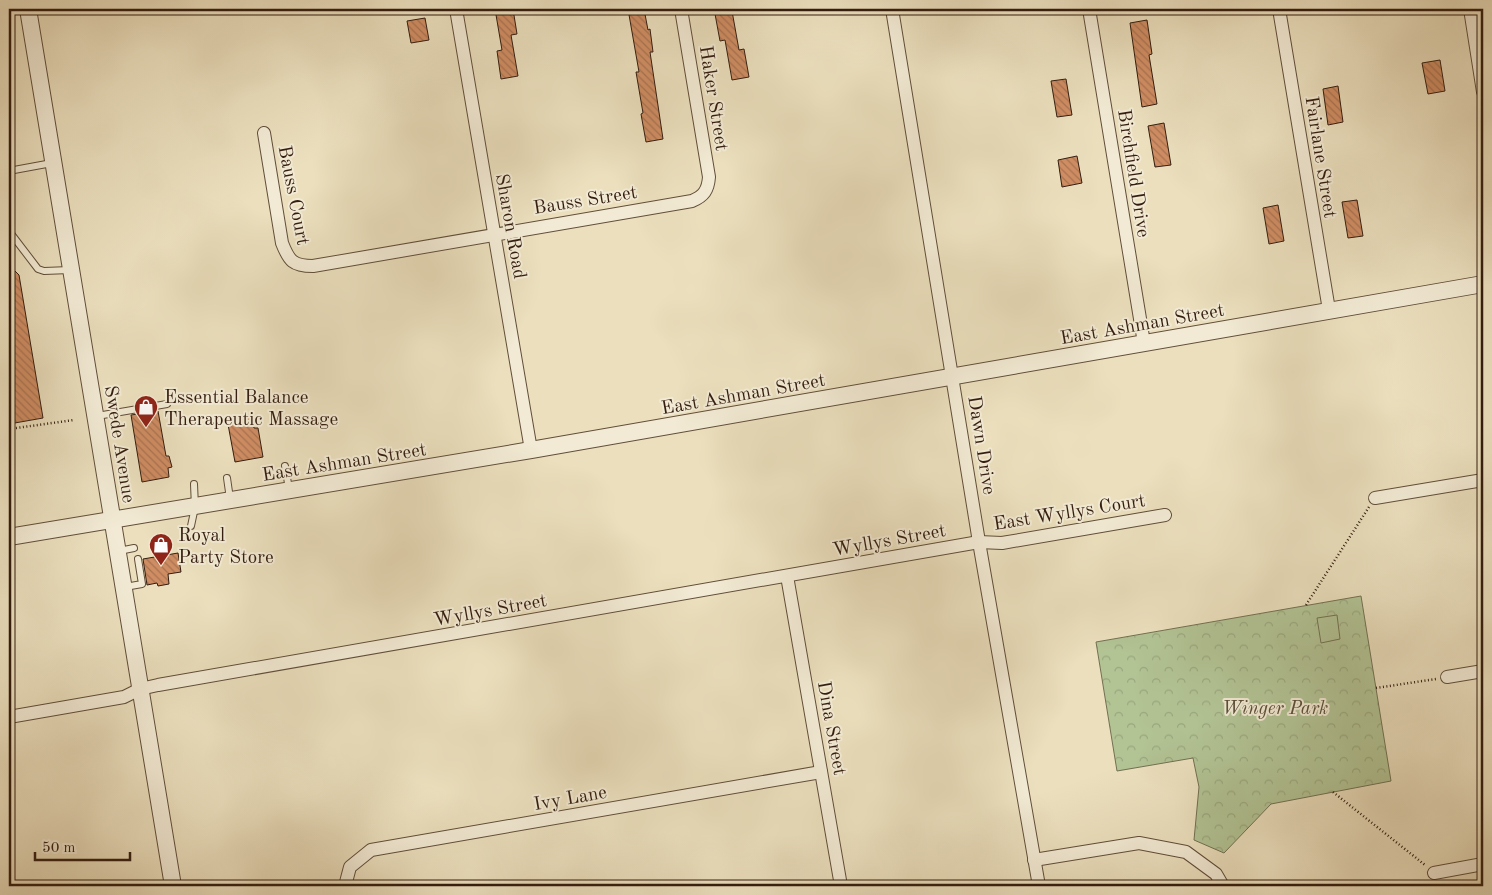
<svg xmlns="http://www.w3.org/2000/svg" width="1492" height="895" viewBox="0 0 1492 895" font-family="'Old Standard TT',serif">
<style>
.forest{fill:url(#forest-crowns);stroke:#727052}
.garden{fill:#b2c394;stroke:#727052}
.building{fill:url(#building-back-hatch);stroke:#331d0f}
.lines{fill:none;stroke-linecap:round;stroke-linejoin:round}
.service-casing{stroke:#614e3a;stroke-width:8}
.minor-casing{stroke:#614e3a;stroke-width:14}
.tertiary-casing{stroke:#614e3a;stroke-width:18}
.path{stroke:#331d0f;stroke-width:2.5;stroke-dasharray:1 2.5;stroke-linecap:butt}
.service{stroke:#f2ead4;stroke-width:6}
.minor{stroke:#f2ead4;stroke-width:12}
.tertiary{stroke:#f2ead4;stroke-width:16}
.labels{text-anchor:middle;stroke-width:4;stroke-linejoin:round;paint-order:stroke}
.street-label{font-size:19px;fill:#331d0f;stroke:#f2ead4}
.poi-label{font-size:19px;fill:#331d0f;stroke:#f2ead4;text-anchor:start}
.park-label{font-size:19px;font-style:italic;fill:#594f37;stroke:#f2ead4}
</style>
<defs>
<pattern id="forest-crowns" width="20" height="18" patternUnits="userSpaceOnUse" patternTransform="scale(1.25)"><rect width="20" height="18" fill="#b2c394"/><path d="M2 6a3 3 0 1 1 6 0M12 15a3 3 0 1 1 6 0" fill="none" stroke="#9aa77e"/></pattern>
<pattern id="building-back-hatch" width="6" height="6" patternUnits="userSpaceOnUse" patternTransform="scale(1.25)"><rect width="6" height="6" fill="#cf8d63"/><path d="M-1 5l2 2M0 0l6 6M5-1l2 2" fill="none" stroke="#a97350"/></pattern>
</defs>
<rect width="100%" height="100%" fill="#ebdfbd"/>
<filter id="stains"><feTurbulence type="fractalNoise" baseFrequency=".004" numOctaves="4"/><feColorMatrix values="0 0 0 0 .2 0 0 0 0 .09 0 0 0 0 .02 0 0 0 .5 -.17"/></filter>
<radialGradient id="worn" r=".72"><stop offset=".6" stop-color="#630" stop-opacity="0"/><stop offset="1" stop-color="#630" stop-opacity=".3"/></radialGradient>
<path class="forest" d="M1361 596 1391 781 1271 804 1224 853 1194 840 1199 787 1193 758 1117 771 1096 642Z"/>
<path class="garden" d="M1337 615 1340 639 1321 643 1317 618Z"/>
<g class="building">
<path d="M495 9H513L517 34 511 35 518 76 501 79 497 51 502 50Z"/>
<path d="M628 9H644L648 30 650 29 653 52H650L663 139 646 142 641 114 643 113 636 72H639Z"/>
<path d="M732 11 739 50 744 49 749 77 732 80 725 40 720 41 715 14Z"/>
<path d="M425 18 429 40 411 43 407 21Z"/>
<path d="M1147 20 1152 54 1149 55 1157 104 1142 107 1130 23Z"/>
<path d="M1440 60 1445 91 1428 94 1422 63Z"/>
<path d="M1066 79 1072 115 1057 117 1051 81Z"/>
<path d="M1338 86 1343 122 1328 125 1323 89Z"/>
<path d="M1164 123 1171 165 1155 167 1148 126Z"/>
<path d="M1077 156 1082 183 1062 187 1058 160Z"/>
<path d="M1357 200 1363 236 1348 238 1342 202Z"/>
<path d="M1278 205 1284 241 1269 244 1263 208Z"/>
<path d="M9 265 19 275 43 418 9 424Z"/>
<path d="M158 411 166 456H169L172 467 168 468 169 477 142 482 131 415Z"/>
<path d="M252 414 254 428H258L263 457 235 462 227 419Z"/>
<path d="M178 553 181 572 168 574 169 584 158 586 157 583 147 585 143 559Z"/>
</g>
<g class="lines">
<g class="service-casing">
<g id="service">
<path d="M14 170 52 163"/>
<path d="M9 231 38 269 44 271 70 270"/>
<path d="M97 416 167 404"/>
<path d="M285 466 289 489"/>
<path d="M227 478 230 499"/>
<path d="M191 526 195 507 194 484"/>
<path d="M119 551 134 548"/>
<path d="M125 587 142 584 138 559"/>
</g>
</g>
<g class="minor-casing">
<g id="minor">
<path d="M456 9 531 450"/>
<path d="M892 9 979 542 1039 886"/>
<path d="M1089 9 1144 343"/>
<path d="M1279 9 1329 310"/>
<path d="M1470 9 1483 92"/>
<path d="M264 133 282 243C289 261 293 266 313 266L692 201C704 196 708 190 709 177L681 9"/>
<path d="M1375 498 1483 480"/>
<path d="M787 576 841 886"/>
<path d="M1447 677 1483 671"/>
<path d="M9 717 124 697 140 689 158 685 979 542 1002 543 1165 515"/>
<path d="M1034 860 1139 843 1186 852 1216 874 1223 886"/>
<path d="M1434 873 1483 864"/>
<path d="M345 886 350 867 371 850 821 772"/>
</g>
</g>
<g class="tertiary-casing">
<g id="tertiary">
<path d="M28 9 173 886"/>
<path d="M9 537 531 450 1483 284"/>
</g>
</g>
<g class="path">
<path d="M9 429 74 420"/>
<path d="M1306 605 1369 507"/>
<path d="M1376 688 1436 679"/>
<path d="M1333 792 1425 865"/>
</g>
<use href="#service" class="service"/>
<use href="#minor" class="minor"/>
<use href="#tertiary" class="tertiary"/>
</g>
<defs>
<g id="shop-pin" transform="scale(1.25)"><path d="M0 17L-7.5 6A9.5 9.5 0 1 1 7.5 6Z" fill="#8f2418" stroke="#f2ead4"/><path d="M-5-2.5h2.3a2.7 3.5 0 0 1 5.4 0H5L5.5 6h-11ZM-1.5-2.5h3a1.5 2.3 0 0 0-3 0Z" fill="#fff"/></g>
</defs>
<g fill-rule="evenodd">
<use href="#shop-pin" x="146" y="407"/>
<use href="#shop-pin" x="161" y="545"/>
</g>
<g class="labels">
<g class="street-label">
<text transform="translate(715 98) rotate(81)" y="7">Haker Street</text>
<text transform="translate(1322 157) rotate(81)" y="7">Fairlane Street</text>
<text transform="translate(1135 173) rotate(81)" y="7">Birchfield Drive</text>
<text transform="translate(295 195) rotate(79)" y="7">Bauss Court</text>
<text transform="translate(585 199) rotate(-9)" y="7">Bauss Street</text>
<text transform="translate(512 226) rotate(80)" y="7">Sharon Road</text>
<text transform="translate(1142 323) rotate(-10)" y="7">East Ashman Street</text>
<text transform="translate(743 393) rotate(-10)" y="7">East Ashman Street</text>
<text transform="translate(121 444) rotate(81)" y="7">Swede Avenue</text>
<text transform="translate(983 445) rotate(81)" y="7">Dawn Drive</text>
<text transform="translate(344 461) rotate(-9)" y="7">East Ashman Street</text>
<text transform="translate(1069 511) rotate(-9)" y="7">East Wyllys Court</text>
<text transform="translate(889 539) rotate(-10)" y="7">Wyllys Street</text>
<text transform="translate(490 609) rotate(-10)" y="7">Wyllys Street</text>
<text transform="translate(833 728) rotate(80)" y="7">Dina Street</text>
<text transform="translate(570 797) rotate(-10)" y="7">Ivy Lane</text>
</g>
<g class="poi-label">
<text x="164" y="403">Essential Balance<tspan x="164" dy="22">Therapeutic Massage</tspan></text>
<text x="178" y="541">Royal<tspan x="178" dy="22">Party Store</tspan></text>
</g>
<g class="park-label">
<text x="1275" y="714">Winger Park</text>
</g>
</g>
<rect width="1492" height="895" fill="none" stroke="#ebdfbd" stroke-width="30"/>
<rect x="10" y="10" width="1472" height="875" fill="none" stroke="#331d0f" stroke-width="2.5"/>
<rect x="15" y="15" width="1462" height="865" fill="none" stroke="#331d0f"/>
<path d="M35 852v8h95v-8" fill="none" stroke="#331d0f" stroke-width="2.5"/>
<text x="42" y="852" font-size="15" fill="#331d0f" stroke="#f2ead4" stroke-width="4" paint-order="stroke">50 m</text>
<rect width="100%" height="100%" filter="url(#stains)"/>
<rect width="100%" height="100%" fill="url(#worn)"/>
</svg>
